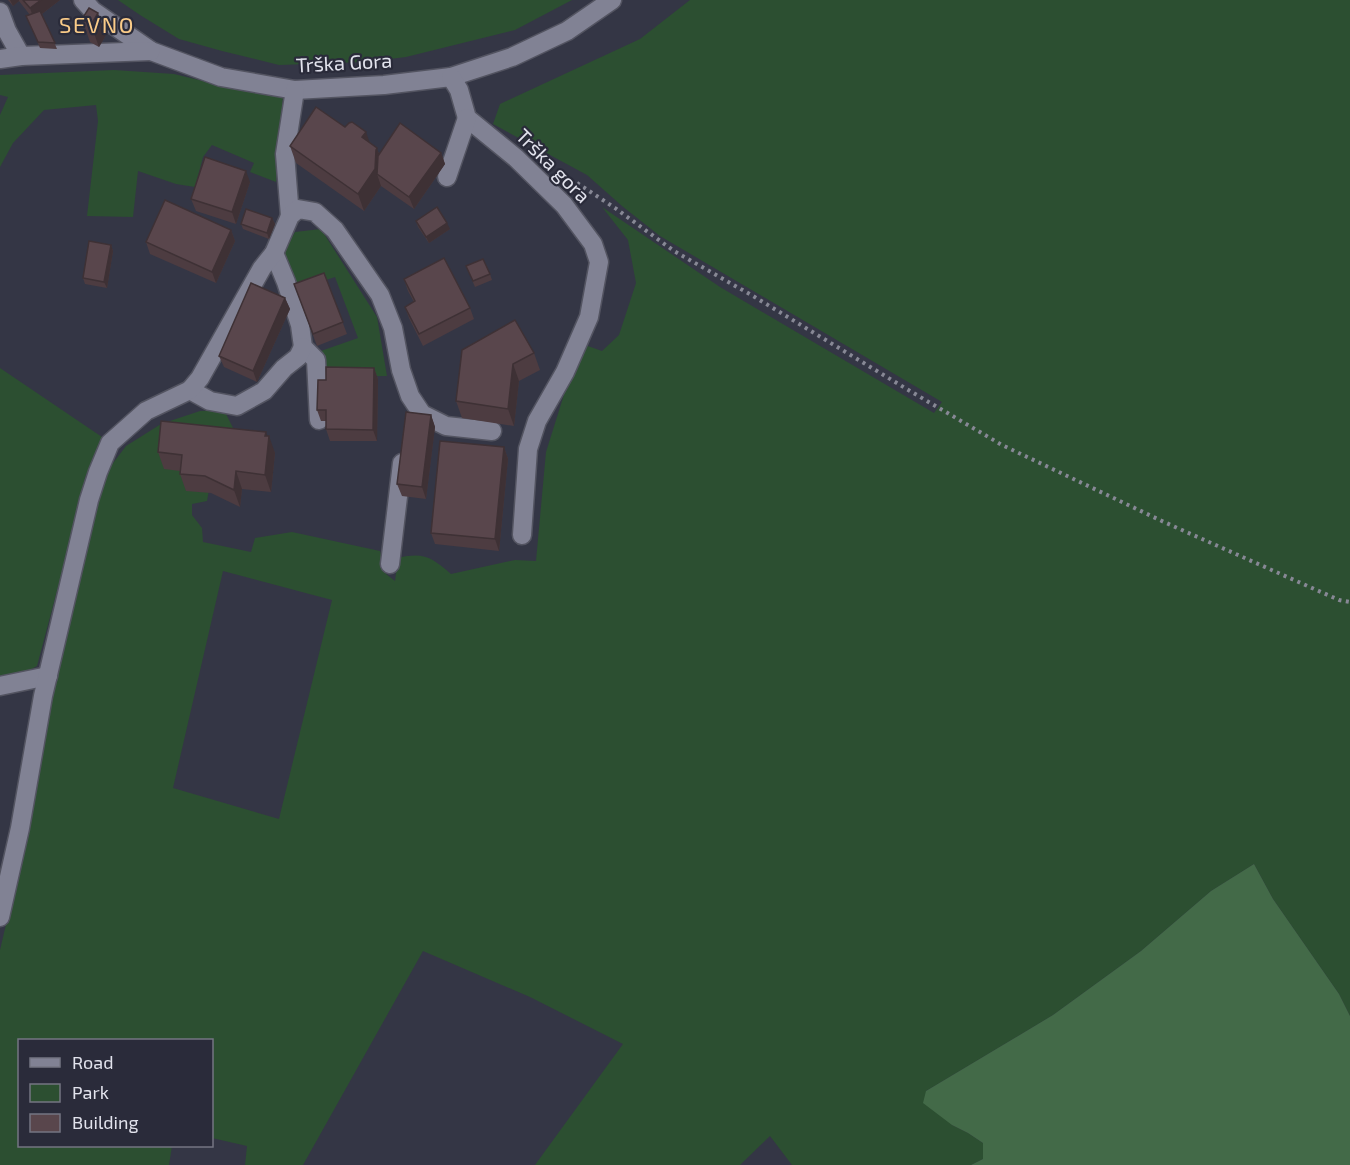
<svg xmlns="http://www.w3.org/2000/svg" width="1350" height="1165" viewBox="0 0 1350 1165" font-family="'Exo 2',sans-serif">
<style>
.green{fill:#2c4f31;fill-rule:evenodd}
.forest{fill:#436a48}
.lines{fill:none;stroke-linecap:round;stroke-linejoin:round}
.minor-casing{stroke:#535461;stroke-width:21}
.path{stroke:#878895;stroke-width:4;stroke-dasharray:3 4.5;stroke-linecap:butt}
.minor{stroke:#818294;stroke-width:18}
.wall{fill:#4d3c41}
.shaded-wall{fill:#3e3135}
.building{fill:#59464c;stroke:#3e3135;stroke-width:1.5}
.labels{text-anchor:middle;stroke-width:4.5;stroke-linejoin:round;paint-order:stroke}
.street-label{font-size:20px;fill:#e2e3ed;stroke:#2a2b3a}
.quarter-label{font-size:22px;letter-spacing:1.5px;fill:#facb88;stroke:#2a2b3a}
</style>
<rect width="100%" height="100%" fill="#343645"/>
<g class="green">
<path d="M118 0H572L515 30 406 57 365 62 279 65 222 51 179 39 140 15Z"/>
<path d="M690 0H1350V1016L1339 994 1273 899 1254 864 1211 891 1141 951 1053 1015 926 1091 952 1125 968 1133 983 1143V1159L971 1165H792L770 1136 740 1165H535L623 1044 530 997 423 951 303 1165H245L247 1146 212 1138V1040H20V1146H172L169 1165H0V950L26 839 61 651 93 517 107 471 126 446 161 424 200 411 224 410 244 450 212 473 207 501 192 504V515L202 528 203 542 251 552 255 538 292 532 380 551 386 574 395 581 398 558C424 552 431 557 451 574L515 560 536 561 546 452 567 385 585 345 602 351 619 335 636 283 628 240 602 207 720 287 934 413 942 402 660 236 622 206 587 175 493 124 500 104 640 39ZM223 571 332 600 279 819 173 788Z"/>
<path d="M114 70 174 74 249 92 283 96 276 182 250 172 254 163 212 145 203 157 195 187 176 184 138 171 133 217 87 216 98 121 96 105 44 110 13 143 0 167V115L8 97 0 95V75Z"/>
<path d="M321 229 377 317 387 376 323 377 318 352 358 338 335 277 299 289 284 252 295 232Z"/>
<path d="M0 368 102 437 85 478 74 527 37 666 17 677 0 678Z"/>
</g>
<path class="forest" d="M1254 864 1273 899 1339 994 1350 1016V1165H971L983 1159V1143L968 1133 952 1125 923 1103 926 1091 1053 1015 1141 951 1211 891Z"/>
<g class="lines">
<g class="minor-casing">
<g id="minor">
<path d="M83 0 93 11 151 51 221 77 295 90 384 85 451 77 512 57 567 31 612 0"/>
<path d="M0 12 7 31 21 56"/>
<path d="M0 59 21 56 151 51"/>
<path d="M451 77 459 90 467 118 516 158 564 205 593 244 599 262 589 317 565 372 537 421 528 449 522 535"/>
<path d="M447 177 467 118"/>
<path d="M290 216 285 154 295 90"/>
<path d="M274 253 286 282 300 325 303 347 316 360 319 420"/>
<path d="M190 390 210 401 237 406 264 391 284 368 298 357 303 347"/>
<path d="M390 564 402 463"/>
<path d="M0 686 48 676"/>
<path d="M0 917 20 828 43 696 89 500 98 472 110 443 146 411 190 390 200 378 262 268 274 253 290 216 298 209 315 212 335 230 380 295 393 328 401 370 410 396 422 414 446 426 492 431"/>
</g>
</g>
<path class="path" d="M577 183 615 208 674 251 753 296 910 391 1002 445 1164 522 1339 600 1350 602"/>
<use href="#minor" class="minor"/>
</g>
<g class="wall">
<path d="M8 0H60L42 14 57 49 40 48 29 22 30 15 19 1 13 6Z"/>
<path d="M82 19 106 35 99 47 90 42Z"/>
<path d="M345 127 370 142 379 153H441L445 164 414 209 381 186 364 211 296 163 290 146Z"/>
<path d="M250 182 236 224 196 211 191 199Z"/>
<path d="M272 218 275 224 269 239 243 229 241 224Z"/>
<path d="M416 221 450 229 429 243 418 227Z"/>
<path d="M231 230 235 241 216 283 150 254 146 242Z"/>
<path d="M111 245 113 251 107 288 85 284 83 278Z"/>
<path d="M466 266 490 274 492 280 475 287Z"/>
<path d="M324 273 347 334 317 346 294 284Z"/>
<path d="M404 279 470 308 474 319 423 346 409 318 405 307 414 302 408 291Z"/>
<path d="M285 298 290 309 257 382 224 367 219 356Z"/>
<path d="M462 350 534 353 540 370 519 381 514 426 462 418 456 401Z"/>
<path d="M374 368 378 379 377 441H330L326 429V421H321L317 410 326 380Z"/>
<path d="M431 415 435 427 426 499 402 496 397 484Z"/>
<path d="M267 436 275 453 271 492 242 489 240 507 211 493 186 491 180 474V471L164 469 158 452Z"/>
<path d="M504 447 508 459 499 551 435 544 431 533Z"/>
</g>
<g class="shaded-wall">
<path d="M10 0H19V1L13 6Z"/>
<path d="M41 0H60L34 20 30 8Z"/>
<path d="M98 13 106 35 99 47 91 25Z"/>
<path d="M366 132 372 149 362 137Z"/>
<path d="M377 148 383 165 377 174 381 186 364 211 358 194Z"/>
<path d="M441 153 445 164 414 209 409 197Z"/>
<path d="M246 171 250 182 236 224 232 212Z"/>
<path d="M272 218 275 224 269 239 267 233Z"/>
<path d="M447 223 450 229 429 243 426 237Z"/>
<path d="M231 230 235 241 216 283 212 272Z"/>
<path d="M111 245 113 251 107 288 104 282Z"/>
<path d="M285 298 290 309 257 382 253 371Z"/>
<path d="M513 364 519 381 514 426 508 409Z"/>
<path d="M374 368 378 379 377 441 373 430Z"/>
<path d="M431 415 435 427 426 499 422 487Z"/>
<path d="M266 432 269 440V436L275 453 271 492 265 475Z"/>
<path d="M504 447 508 459 499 551 495 539Z"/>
<path d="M236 471 242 489 240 507 234 490Z"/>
</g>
<g class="building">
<path d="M23 0H41L30 8Z"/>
<path d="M89 8 98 13 91 25 82 19Z"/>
<path d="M40 11 55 43 38 42 26 16Z"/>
<path d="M316 107 345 127 349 123 352 122 366 132 362 137 377 148 376 150 375 169 358 194 290 146Z"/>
<path d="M400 123 441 153 409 197 377 174 378 156Z"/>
<path d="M205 157 246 171 232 212 191 199Z"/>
<path d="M165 200 231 230 212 272 146 242Z"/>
<path d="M437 207 447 223 426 237 416 221Z"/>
<path d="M246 209 272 218 267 233 241 224Z"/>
<path d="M89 241 111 245 104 282 83 278Z"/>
<path d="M444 258 470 308 419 334 405 307 415 301 404 279Z"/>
<path d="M483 259 490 274 473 281 466 266Z"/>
<path d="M324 273 343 322 313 334 294 284Z"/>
<path d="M251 283 285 298 253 371 219 356Z"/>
<path d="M515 320 534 353 513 364 508 409 456 401 462 350Z"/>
<path d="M326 367 374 368 373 430 326 429V410H317L318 380H326Z"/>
<path d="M406 412 431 415 422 487 397 484Z"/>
<path d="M161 421 266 432 265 436H269L265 475 236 471 234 490 205 476 180 474 182 455 158 452Z"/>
<path d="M440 441 504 447 495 539 431 533Z"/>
</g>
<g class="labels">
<g class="street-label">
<text transform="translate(344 63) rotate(-3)" y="7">Trška Gora</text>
<text transform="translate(553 166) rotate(45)" y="7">Trška gora</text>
</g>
<g class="quarter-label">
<text x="97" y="33">SEVNO</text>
</g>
</g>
<rect x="18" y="1039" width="195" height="108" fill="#2a2b3a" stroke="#747582" stroke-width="1.5"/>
<rect x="30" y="1058" width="30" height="9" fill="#818294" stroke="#747582" stroke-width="1.5"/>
<text x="72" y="1069" font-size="18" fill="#e2e3ed">Road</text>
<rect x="30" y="1084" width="30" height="18" fill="#2c4f31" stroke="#747582" stroke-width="1.5"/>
<text x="72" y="1099" font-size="18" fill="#e2e3ed">Park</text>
<rect x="30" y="1114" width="30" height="18" fill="#59464c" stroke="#747582" stroke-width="1.5"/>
<text x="72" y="1129" font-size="18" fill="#e2e3ed">Building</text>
</svg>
